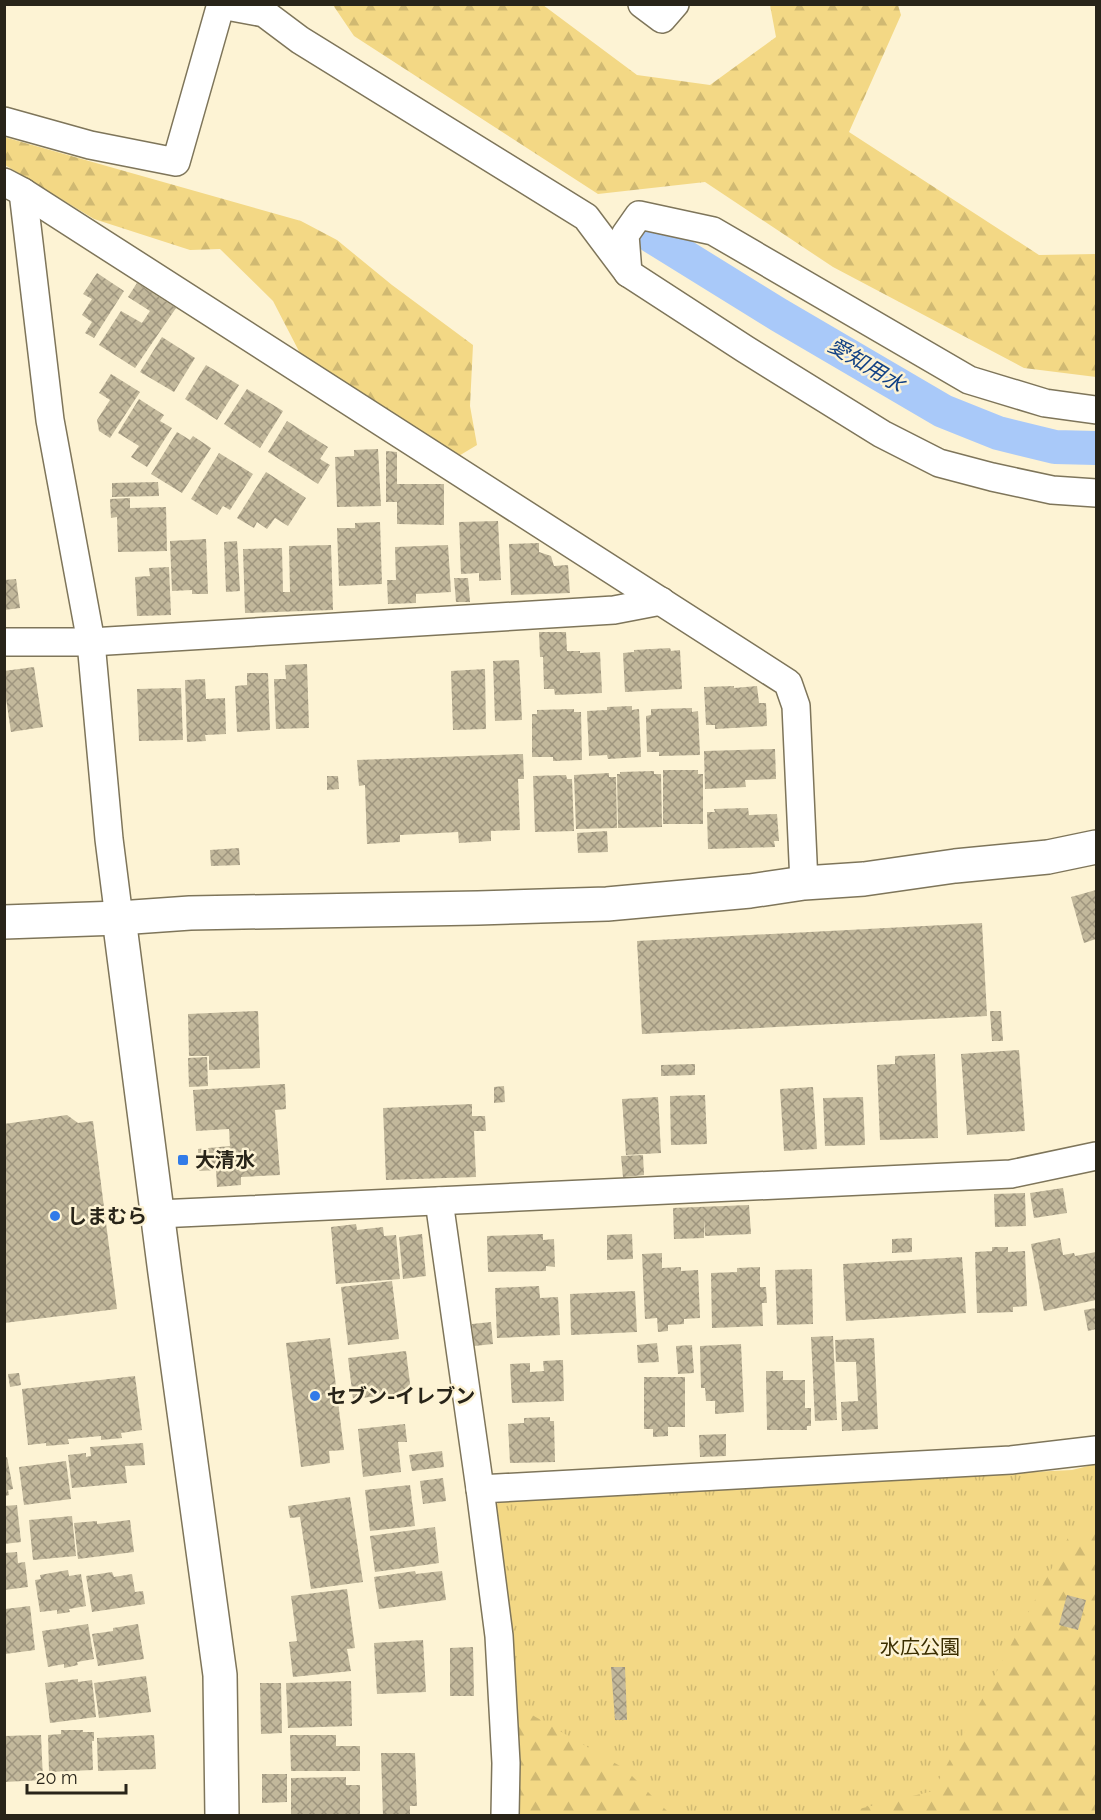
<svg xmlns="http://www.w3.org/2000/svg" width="1101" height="1820" viewBox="0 0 1101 1820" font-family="Raleway,'Noto Sans JP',sans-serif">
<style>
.grass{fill:url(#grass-tufts)}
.forest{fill:url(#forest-firs)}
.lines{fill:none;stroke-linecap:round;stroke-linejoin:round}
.canal{stroke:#a9c9f9;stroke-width:34}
.building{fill:url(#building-cross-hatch)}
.street-casing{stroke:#7e755a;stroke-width:30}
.secondary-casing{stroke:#7e755a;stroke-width:36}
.street{stroke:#fff;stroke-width:27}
.secondary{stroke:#fff;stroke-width:33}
.poi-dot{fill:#327be8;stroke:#fdf3d4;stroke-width:2}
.labels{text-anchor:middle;stroke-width:5;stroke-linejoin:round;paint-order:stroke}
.poi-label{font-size:20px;font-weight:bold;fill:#282419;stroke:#fdf3d4;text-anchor:start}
.park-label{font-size:20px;fill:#3b2e00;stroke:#fdf3d4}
.water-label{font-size:21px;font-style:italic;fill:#104084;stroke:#fdf3d4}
</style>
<defs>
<pattern id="grass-tufts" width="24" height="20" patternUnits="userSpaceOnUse" patternTransform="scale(1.5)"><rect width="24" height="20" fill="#f3d885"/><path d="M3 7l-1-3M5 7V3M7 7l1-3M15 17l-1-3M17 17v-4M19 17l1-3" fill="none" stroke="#d0b972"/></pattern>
<pattern id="forest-firs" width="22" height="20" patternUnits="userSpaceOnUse" patternTransform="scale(1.5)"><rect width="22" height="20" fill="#f3d885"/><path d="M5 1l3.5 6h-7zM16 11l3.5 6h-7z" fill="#d0b972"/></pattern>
<pattern id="building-cross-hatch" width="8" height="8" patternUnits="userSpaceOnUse" patternTransform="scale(1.5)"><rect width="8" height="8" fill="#c2b89b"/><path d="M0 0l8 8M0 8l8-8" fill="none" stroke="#9e957e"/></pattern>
</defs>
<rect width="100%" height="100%" fill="#fdf3d4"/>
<path class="grass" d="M1096 1464V1815H517L494 1507 502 1499 1072 1470Z"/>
<g class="forest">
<path d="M333 5H543L637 75 710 85 776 37 770 5H898L901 15 849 132 1039 255 1096 254V377L1024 368 833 267 705 182 598 194 354 36Z"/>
<path d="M4 137 301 221 337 240 392 285 473 345 470 406 477 445 457 457 303 359 273 301 220 249 190 250 94 219 5 165Z"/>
<path d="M1096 1531V1815L830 1816 933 1791 1069 1536Z"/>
<path d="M515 1705 625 1769 671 1815H517Z"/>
</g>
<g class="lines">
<path class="canal" d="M653 237 779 315 943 411 998 433 1055 447 1096 448"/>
</g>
<g class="building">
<path d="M97 273 124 291 94 338 85 333 92 322 82 315 92 299 83 294Z"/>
<path d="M137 283 176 308 135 368 99 345 121 311 142 323 150 311 128 297Z"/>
<path d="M162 337 195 358 174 392 140 372Z"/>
<path d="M206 365 239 385 217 420 185 399Z"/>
<path d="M111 374 140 392 110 438 99 431 97 420 110 400 99 393Z"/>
<path d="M247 389 283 411 260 448 224 424Z"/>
<path d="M139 399 164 415 160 421 172 428 147 467 131 457 139 446 118 433Z"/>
<path d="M287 421 328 447 320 459 330 465 318 484 268 452Z"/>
<path d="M177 432 190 440 193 436 211 448 182 493 151 474Z"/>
<path d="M378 449 381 506 337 507 335 457 354 456V450Z"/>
<path d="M386 451 397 452V484H444V525L397 524V502H386Z"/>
<path d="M219 453 253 474 230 510 223 506 217 515 191 499Z"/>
<path d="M266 472 306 498 288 526 275 518 267 529 257 522 254 528 237 518Z"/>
<path d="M158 482 159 496 112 497V483Z"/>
<path d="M130 498V508L166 507 167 551 118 552 117 517 111 518 110 499Z"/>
<path d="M498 521 501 580 479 581V573L461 574 459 522Z"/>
<path d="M380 522 382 584 339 586 337 528H355V523Z"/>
<path d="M206 539 208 594H192V590L172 591 170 541Z"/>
<path d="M237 541 240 591 226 592 224 542Z"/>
<path d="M539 543V552L551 556 554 566 568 565 570 593 511 595 509 544Z"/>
<path d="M331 545 333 610 245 613 243 549 282 548 283 592H290L289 546Z"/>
<path d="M448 545 451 592 416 594V603L388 604 387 580H396L395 547Z"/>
<path d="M169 567 171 615 137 616 135 577 150 576 149 568Z"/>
<path d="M454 578H468L470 602H456Z"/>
<path d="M16 579 20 608 4 610V580Z"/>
<path d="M539 632H566L567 651H580V653L600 652 602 693 555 695 554 689H544L543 657H540Z"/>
<path d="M670 648 671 651 680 650 682 689 625 692 623 653 634 652V650Z"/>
<path d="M519 660 522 720 495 721 493 661Z"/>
<path d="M307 664 309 728 276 729 274 679H286L285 665Z"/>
<path d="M34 667 43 727 11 732 4 685V671Z"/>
<path d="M485 669 486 729 453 730 451 671Z"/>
<path d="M247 673H268L270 730 237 732 235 686 247 685Z"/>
<path d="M205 679 206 699 225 698 226 734 205 735 206 741 187 742 185 680Z"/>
<path d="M734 686V688L757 686 759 703H766L767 726 715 729V725H706L704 687Z"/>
<path d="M181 688 183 740 139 741 137 689Z"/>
<path d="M632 706V710L639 709 641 757 608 759 607 755 589 756 587 711 607 710V707Z"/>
<path d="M692 708V712L698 711 700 755 659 756V752H647L646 716 651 715V709Z"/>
<path d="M574 709V712H581L582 760 553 761V757H532V714H537V710Z"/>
<path d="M775 749 776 779 745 780 746 787 705 789 704 751Z"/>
<path d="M523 754 524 779H518L520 830 491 831V841L459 843 458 832 400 835V842L367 844 365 785 359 786 357 760Z"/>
<path d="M663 770H698V774H703V824H663Z"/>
<path d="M654 771V774H661L662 827 618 828 617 774H620V772Z"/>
<path d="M609 773V777H616L617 828 576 829 574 775Z"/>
<path d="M566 775 567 779H572L574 831 535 832 533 776Z"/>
<path d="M327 776H338L339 789 327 790Z"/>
<path d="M748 808 749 815 777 814 779 841H774L775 847 708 849 707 812H715L714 809Z"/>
<path d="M607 831 608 852 578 853 577 833Z"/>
<path d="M239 848 240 865 211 866 210 850Z"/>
<path d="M1096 890V939L1084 943 1071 897Z"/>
<path d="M982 923 987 1016 642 1034 637 941Z"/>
<path d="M258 1011 260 1068 209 1070V1056H189L188 1014Z"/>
<path d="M990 1011H1001L1003 1041H992Z"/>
<path d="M1019 1050 1025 1131 967 1135 961 1054Z"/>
<path d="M935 1054 938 1138 880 1140 877 1065 895 1064V1056Z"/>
<path d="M207 1057 208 1086 189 1087 188 1058Z"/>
<path d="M695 1064V1075L661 1076V1065Z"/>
<path d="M285 1084 286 1109 275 1110 280 1175 241 1177V1185L217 1187 216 1170 199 1171 198 1149 230 1146 229 1129 196 1131 193 1090Z"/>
<path d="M504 1086 505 1102 494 1103V1087Z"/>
<path d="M813 1087 817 1149 784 1151 780 1089Z"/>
<path d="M705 1095 707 1144 671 1145 670 1096Z"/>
<path d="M658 1097 661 1153 626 1155 622 1099Z"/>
<path d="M863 1097 865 1145 825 1146 823 1098Z"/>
<path d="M472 1104V1116H485L486 1131H474L476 1177 386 1180 383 1108Z"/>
<path d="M67 1115 78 1123 93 1121 117 1309 4 1323V1124Z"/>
<path d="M643 1155 644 1175 623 1177 621 1156Z"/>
<path d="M1063 1188 1067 1213 1034 1218 1030 1193Z"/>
<path d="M1025 1193 1026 1226 995 1227 994 1194Z"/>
<path d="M749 1205 751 1234 705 1236 704 1218V1238L674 1239 673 1208Z"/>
<path d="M356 1224 357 1230 383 1227 384 1236 396 1235 400 1279 336 1284 331 1227Z"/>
<path d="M422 1234 426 1276 403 1279 399 1237Z"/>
<path d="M543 1234V1240L554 1239 555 1267 546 1266V1271L488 1272 487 1236Z"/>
<path d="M632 1234 633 1259 607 1260V1235Z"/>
<path d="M912 1238V1252L892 1253V1239Z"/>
<path d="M1060 1238 1063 1255 1074 1253 1075 1256 1096 1252V1300L1044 1311 1031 1244Z"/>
<path d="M992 1247H1008V1252L1025 1251 1027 1306 1013 1307V1312L977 1313 975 1252 992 1251Z"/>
<path d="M662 1253V1268L681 1267V1271L698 1270 700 1318 684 1319V1324L668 1325V1331L658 1332 657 1318 645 1319 642 1254Z"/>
<path d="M962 1257 966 1313 846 1321 843 1264Z"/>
<path d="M760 1267V1287H766L767 1303H762L763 1326 712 1328 711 1273 737 1272V1268Z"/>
<path d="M812 1269 813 1324 777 1325 775 1270Z"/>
<path d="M392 1281 399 1339 348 1345 341 1287Z"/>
<path d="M539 1286 540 1298 558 1297 560 1335 497 1338 495 1288Z"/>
<path d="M635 1291 637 1332 571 1335 570 1294Z"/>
<path d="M1096 1308V1329L1088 1331 1084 1310Z"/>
<path d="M491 1322 493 1344 474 1346 472 1324Z"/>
<path d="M833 1336 837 1420 815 1421 811 1337Z"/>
<path d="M330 1338 344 1450 329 1451 330 1463 301 1467 286 1343Z"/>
<path d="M874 1338 878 1429 842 1431 841 1402 858 1401 856 1362H836L835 1340Z"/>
<path d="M657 1343 659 1362 638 1363 637 1345Z"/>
<path d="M741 1344 744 1412 715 1414V1401H706L705 1388H701L700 1346Z"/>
<path d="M692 1345 694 1373 678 1374 676 1346Z"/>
<path d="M406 1351 411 1392 353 1399 348 1358Z"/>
<path d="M563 1360 564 1401 512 1403 510 1364 530 1363V1372L544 1371 543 1361Z"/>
<path d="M766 1371H783V1380H805V1408H811V1426H807V1430H767Z"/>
<path d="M19 1373 21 1385 10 1387 8 1374Z"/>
<path d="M135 1376 142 1430 121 1433 122 1438 101 1440V1436L68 1439 69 1444 46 1446V1443L28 1445 22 1389Z"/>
<path d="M644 1377H685V1427H668V1436L653 1437V1429H644Z"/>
<path d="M550 1417V1421H554L555 1462 510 1463 508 1424 524 1423V1418Z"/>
<path d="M405 1424 407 1442H398L401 1472 363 1477 358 1429Z"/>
<path d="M726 1434V1456L700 1457 699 1435Z"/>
<path d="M143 1443 145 1465 125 1466 127 1483 72 1488 68 1455 86 1453V1457L91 1456 90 1447Z"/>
<path d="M442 1451 444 1467 412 1471 409 1455Z"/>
<path d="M7 1457 13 1489 8 1490 9 1495 5 1496V1458Z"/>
<path d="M66 1461 71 1499 24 1505 19 1467Z"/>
<path d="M443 1478 446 1501 423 1504 420 1481Z"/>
<path d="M410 1485 415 1526 370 1531 365 1490Z"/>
<path d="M350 1497 363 1582 311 1589 300 1517 290 1518 288 1506Z"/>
<path d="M17 1505 21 1542 4 1544V1506Z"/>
<path d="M72 1516 76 1556 33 1560 29 1520Z"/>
<path d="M130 1520 134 1552 78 1559 74 1523 97 1521V1524Z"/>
<path d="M435 1527 439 1563 375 1572 370 1536Z"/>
<path d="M17 1552 18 1563 25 1562 28 1587 4 1590V1553Z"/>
<path d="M68 1570 69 1576 81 1574 86 1606 69 1609 70 1612 57 1614V1610L40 1612 35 1580 41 1579 40 1575Z"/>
<path d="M415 1571 416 1574 442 1571 446 1600 379 1609 374 1577Z"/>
<path d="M112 1572 114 1577 132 1574 135 1592 143 1591 145 1604 92 1612 86 1576Z"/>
<path d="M347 1589 355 1648 347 1649 351 1671 293 1677 289 1642 297 1641 291 1596Z"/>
<path d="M1067 1595 1086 1600 1078 1630 1059 1625Z"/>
<path d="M30 1606 35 1650 5 1654V1609Z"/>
<path d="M88 1624 94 1659 77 1662 78 1665 64 1668V1664L48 1667 42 1631Z"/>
<path d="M138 1624 144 1659 98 1666 92 1634 113 1631V1628Z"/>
<path d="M423 1640 426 1692 377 1694 374 1643Z"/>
<path d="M473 1647 474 1696H450V1648Z"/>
<path d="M611 1667H625L627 1720H615Z"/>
<path d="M146 1676 151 1712 99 1718 94 1683Z"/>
<path d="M78 1679V1682L92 1680 96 1717 50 1723 45 1683Z"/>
<path d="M351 1681 352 1726 288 1728 286 1683Z"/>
<path d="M260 1683H281L282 1733 261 1734Z"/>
<path d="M61 1730H83V1732H94V1741H92L93 1770 49 1772 48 1735 61 1734Z"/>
<path d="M41 1735 43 1780 4 1782V1736Z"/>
<path d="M154 1735 156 1769 98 1771 97 1738Z"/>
<path d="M290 1735H336V1746H360V1771H291Z"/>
<path d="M381 1753H415L417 1806H410V1816H383Z"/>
<path d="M262 1774H287V1802L262 1803Z"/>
<path d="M346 1777V1785H360V1816H291V1778Z"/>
</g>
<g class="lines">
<g class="street-casing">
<g id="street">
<path d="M642 4 662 19 675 4"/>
<path d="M221 5 264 13 300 40 586 217 628 273 745 349 882 434 939 463 992 477 1052 490 1096 493"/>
<path d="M4 121 90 145 176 162 221 4"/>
<path d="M4 182 23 192 788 683 796 706 804 883"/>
<path d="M23 192 50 420 91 642 109 839 119 918"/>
<path d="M628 273 625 235 639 215 713 231 969 380 1045 403 1096 410"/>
<path d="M4 642H91L614 610 661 601"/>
<path d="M439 1201 480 1489 499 1636 506 1763 505 1816"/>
<path d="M158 1214 1011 1174 1096 1156"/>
<path d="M480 1489 1011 1460 1096 1450"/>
</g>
</g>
<g class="secondary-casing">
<g id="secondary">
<path d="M119 918 165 1273 220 1675 222 1816"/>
<path d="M4 922 119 918 190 913 478 908 607 904 750 891 804 883 864 879 955 866 1048 857 1096 847"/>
</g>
</g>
<use href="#street" class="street"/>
<use href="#secondary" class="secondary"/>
</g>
<g class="poi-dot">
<rect x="177" y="1154" width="12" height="12" rx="3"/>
<circle cx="55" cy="1216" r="6"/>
<circle cx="315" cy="1396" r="6"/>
</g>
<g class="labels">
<g class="poi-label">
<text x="195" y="1167">大清水</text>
<text x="67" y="1223">しまむら</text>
<text x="327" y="1403">セブン-イレブン</text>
</g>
<g class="park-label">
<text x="920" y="1654">水広公園</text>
</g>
<g class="water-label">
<text transform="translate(866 365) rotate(31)" y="7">愛知用水</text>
</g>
</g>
<rect width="1101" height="1820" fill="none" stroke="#282419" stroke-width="12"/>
<path d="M27 1784v9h99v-9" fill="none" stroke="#282419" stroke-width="3"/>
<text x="36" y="1784" font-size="18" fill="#282419" stroke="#fdf3d4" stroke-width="4.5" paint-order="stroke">20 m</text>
</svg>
